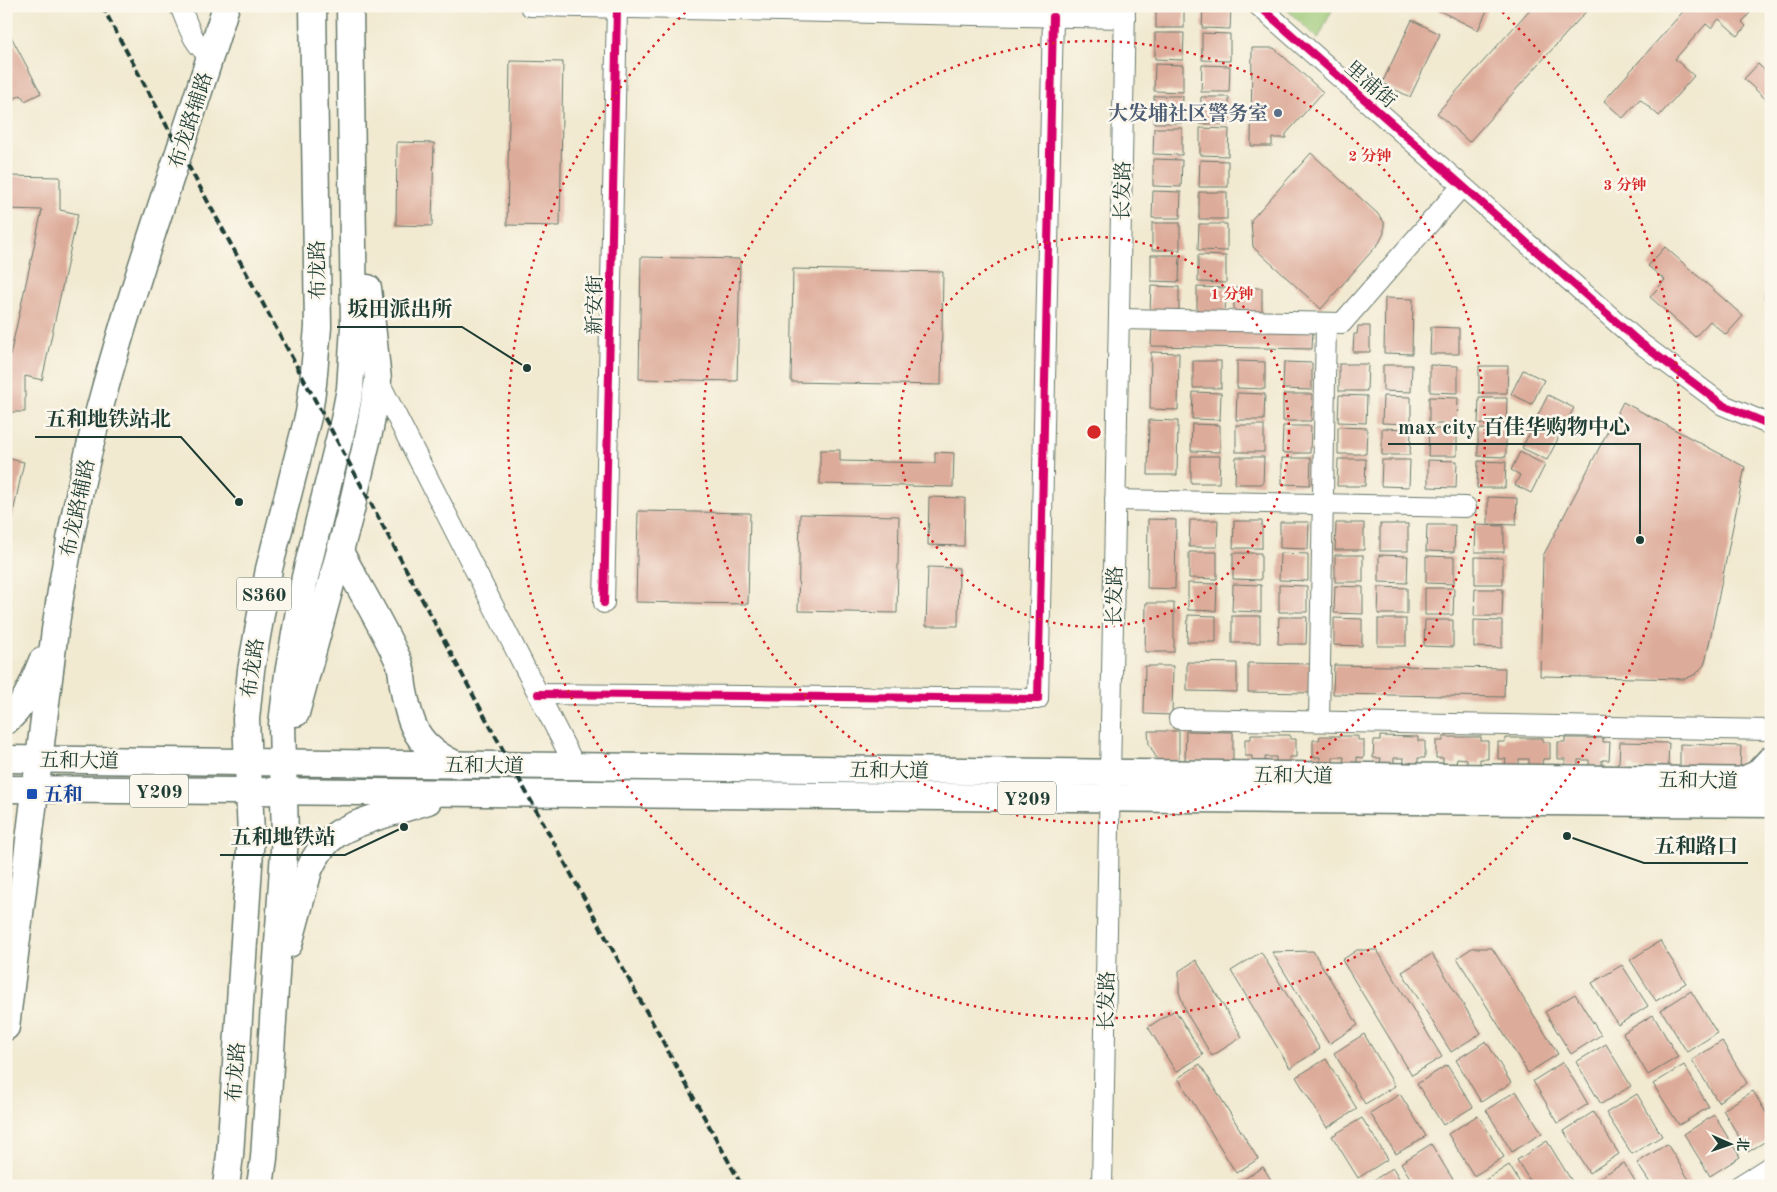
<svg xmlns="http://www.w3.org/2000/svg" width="1777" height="1192" viewBox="0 0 1777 1192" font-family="'Old Standard TT','Noto Serif SC',serif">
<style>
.green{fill:#9bc774;stroke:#5d8254}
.building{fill:#ddab9a}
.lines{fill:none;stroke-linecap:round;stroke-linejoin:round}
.minor-casing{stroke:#68796b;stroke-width:22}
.major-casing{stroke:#68796b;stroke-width:29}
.minor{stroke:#fff;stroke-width:20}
.major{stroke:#fff;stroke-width:26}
.rail{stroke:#1f3d34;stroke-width:4;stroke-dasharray:8 4;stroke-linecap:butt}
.cycleway-casing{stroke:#fbf7ec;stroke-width:11}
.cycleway{stroke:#d6006c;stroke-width:8}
.ring{fill:none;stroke:#d62828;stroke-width:2.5;stroke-dasharray:2.5 5}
.service-dot{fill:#5c6f8a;stroke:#fbf7ec;stroke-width:2}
.transit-dot{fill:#1a4fb4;stroke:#fbf7ec;stroke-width:2}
.labels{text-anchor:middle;stroke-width:5;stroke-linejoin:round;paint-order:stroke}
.shield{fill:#fbf7ec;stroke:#61756b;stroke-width:1}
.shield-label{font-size:19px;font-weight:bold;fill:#1f3d34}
.street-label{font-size:20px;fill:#1f3d34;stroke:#fbf7ec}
.service-label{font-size:20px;font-weight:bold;fill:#4e5e75;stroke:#fbf7ec;text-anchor:end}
.transit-label{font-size:20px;font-weight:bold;fill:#164399;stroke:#fbf7ec;text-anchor:start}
.centre{fill:#d62828;stroke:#fbf7ec;stroke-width:2.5}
.ring-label{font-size:15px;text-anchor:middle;font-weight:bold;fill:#d62828;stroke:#fbf7ec;stroke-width:5;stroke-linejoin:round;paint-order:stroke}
.leader{fill:none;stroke:#1f3d34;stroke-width:2}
.callout-dot{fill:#1f3d34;stroke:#fbf7ec;stroke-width:2}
.callout-label{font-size:21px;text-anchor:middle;font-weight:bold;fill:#1f3d34;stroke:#fbf7ec;stroke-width:5;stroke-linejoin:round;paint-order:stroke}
</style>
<rect width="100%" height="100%" fill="#fbf7ec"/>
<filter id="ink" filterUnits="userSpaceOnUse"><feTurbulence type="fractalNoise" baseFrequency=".02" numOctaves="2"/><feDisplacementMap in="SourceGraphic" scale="10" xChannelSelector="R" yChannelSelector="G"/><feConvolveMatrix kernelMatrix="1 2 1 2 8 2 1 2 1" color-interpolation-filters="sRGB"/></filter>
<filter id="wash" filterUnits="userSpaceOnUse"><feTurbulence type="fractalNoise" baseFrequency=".0096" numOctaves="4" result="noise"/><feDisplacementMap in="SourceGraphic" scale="20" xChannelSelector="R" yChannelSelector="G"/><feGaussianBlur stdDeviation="1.12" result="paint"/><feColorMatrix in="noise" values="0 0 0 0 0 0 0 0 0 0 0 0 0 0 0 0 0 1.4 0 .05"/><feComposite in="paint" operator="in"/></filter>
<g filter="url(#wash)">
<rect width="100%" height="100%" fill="#f1e9d0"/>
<path class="green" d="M1283 6H1334L1318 39Z"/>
<g id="blocks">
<g class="building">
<rect x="1156" y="6" width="28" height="22"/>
<path d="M1203 6H1231L1230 29 1202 28Z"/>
<path d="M1430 6H1489L1478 30Z"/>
<path d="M1533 6H1591L1469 142 1437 113Z"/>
<path d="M1688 6H1756L1742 22 1746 26 1738 36 1719 19 1711 28 1706 24 1675 59 1694 76 1659 116 1640 99 1623 118 1604 101Z"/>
<path d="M1412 20 1440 34 1410 97 1382 83Z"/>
<path d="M6 27 41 93 25 101 21 95 6 103Z"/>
<path d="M1155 33H1184L1183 60 1155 59Z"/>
<path d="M1202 33 1230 34V61L1202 60Z"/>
<path d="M1252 48H1274L1323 92 1286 134V138H1272V146H1251Z"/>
<path d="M510 61 563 62 560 226 507 225Z"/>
<path d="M1155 64 1183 65V92L1154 91Z"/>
<path d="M1758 64 1771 76V104L1744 79Z"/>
<path d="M1202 65 1230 66 1229 92H1201Z"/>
<path d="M1154 96H1183L1182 123H1154Z"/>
<path d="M1201 97H1229V124H1200Z"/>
<path d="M1154 128H1182V155L1153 154Z"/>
<path d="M1200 128 1229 129 1228 156 1200 155Z"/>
<path d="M397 142 434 143 432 226 396 225Z"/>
<path d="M1311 153 1377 213 1384 222V233L1379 243 1321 309 1253 247 1251 220Z"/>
<path d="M1153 159 1182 160 1181 187 1153 186Z"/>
<path d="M1200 160 1228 161V187H1199Z"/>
<path d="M6 176 60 177V210L78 214 42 380 25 376V412H6V374L42 210 6 209Z"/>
<path d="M1153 191 1181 192 1180 218H1152Z"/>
<rect x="1199" y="192" width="28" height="27"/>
<rect x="1152" y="223" width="28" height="27"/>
<path d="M1199 224H1227V251L1198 250Z"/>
<path d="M1665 247 1743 316 1726 335 1710 321 1695 337 1650 297 1665 280 1648 266Z"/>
<path d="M1151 255H1180L1179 282 1151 281Z"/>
<path d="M1198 255 1226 256V283L1198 282Z"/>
<path d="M641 257 740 259 737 381 639 379Z"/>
<path d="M793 269 943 272 941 385 791 382Z"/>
<path d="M1771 284V301L1764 298Z"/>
<path d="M1151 286 1179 287V314L1150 313Z"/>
<path d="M1197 287 1226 288 1225 315 1197 314Z"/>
<rect x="1234" y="288" width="28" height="27"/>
<path d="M1385 298 1413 299 1412 354 1384 353Z"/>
<path d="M1358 326H1370V352H1353L1354 334H1357Z"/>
<path d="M1152 327 1313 330 1312 349 1151 346Z"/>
<path d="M1431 327 1459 328V354H1430Z"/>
<path d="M1151 352 1179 353 1178 410 1150 409Z"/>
<rect x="1193" y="361" width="28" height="27"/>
<path d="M1237 361 1265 362V389L1237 388Z"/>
<path d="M1284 362 1312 363V390L1283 389Z"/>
<path d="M1339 364H1368L1367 391H1339Z"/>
<path d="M1383 365H1412L1411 392 1383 391Z"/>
<path d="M1430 365 1458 366V393L1430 392Z"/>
<path d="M1479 366H1508L1507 393H1479Z"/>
<path d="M1523 370 1544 380 1532 404 1511 394Z"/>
<path d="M1193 392 1221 393 1220 420 1192 419Z"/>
<path d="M1237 393 1265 394 1264 420H1236Z"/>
<path d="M1283 394H1312L1311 421H1283Z"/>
<path d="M1339 395 1367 396 1366 423 1338 422Z"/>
<path d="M1548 395 1574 408 1561 432 1536 419Z"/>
<path d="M1383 396 1411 397V424L1382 423Z"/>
<path d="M1429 397 1458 398 1457 424H1429Z"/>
<path d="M1479 398H1507L1506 425 1478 424Z"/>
<path d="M1623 402 1745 467 1706 659 1704 665 1696 674 1685 679 1540 676 1543 556Z"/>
<path d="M1149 420 1178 421 1177 475H1148Z"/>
<path d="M1192 424 1220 425V452L1191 451Z"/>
<path d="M1534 424 1559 437 1547 460 1522 448Z"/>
<rect x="1236" y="425" width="28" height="27"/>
<path d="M1283 426H1311L1310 453H1282Z"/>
<path d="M1338 427 1367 428 1366 454H1338Z"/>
<path d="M1382 428 1411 429 1410 455H1382Z"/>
<path d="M1429 429H1457V456H1428Z"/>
<path d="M1478 429 1506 430V457L1478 456Z"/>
<path d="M820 450H840V461L935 463V452L954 453 953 487 820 484Z"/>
<path d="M1520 452 1545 465 1531 493 1515 485 1520 475 1511 470Z"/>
<path d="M1191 456H1220L1219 483H1191Z"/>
<path d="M1236 457H1264L1263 484H1235Z"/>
<path d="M6 458 24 462 7 541H6Z"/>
<path d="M1282 458H1311L1310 485 1282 484Z"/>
<path d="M1338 459H1366L1365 486H1337Z"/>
<path d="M1382 460H1410L1409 487 1381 486Z"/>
<path d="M1428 460 1457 461 1456 488 1428 487Z"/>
<path d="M1478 461 1506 462 1505 488H1477Z"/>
<path d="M929 497 965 498 964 546 928 545Z"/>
<path d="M1488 497 1517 498 1516 525 1488 524Z"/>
<path d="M638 511 750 513 748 604 636 602Z"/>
<path d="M800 514 899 516 897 613 798 611Z"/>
<path d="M1148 519 1176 520 1175 589 1147 588Z"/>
<path d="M1190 520H1218L1217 547H1189Z"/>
<path d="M1234 521H1262V548H1233Z"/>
<path d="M1280 522H1309L1308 549 1280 548Z"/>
<path d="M1336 523H1364V550H1335Z"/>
<rect x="1380" y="524" width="28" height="27"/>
<path d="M1427 525H1455L1454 552 1426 551Z"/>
<path d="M1476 525 1504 526V552H1475Z"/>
<path d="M1189 552H1217V579L1189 578Z"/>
<path d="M1233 553H1261V580L1233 579Z"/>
<path d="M1280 553 1308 554V581L1279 580Z"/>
<rect x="1335" y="555" width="28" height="27"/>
<path d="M1379 555 1408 556 1407 583 1379 582Z"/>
<path d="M1426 556 1454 557V584L1426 583Z"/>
<path d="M1475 557 1503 558V584H1475Z"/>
<path d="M928 567 959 568 958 626H926Z"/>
<path d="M1188 583 1217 584 1216 611 1188 610Z"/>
<path d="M1233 584 1261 585V612L1232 611Z"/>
<path d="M1279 585 1307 586V612H1279Z"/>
<path d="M1335 586 1363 587V614L1334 613Z"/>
<path d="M1379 587 1407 588V614H1378Z"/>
<path d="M1425 588H1454L1453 615H1425Z"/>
<path d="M1475 589H1503L1502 616H1474Z"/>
<path d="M1146 603H1174V652H1145Z"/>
<path d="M1188 615 1216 616V642H1187Z"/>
<rect x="1232" y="616" width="28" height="27"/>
<path d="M1279 617H1307L1306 644H1278Z"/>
<path d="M1334 618 1362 619V646L1334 645Z"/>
<rect x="1378" y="619" width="28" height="27"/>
<path d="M1425 620H1453V647L1424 646Z"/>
<path d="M1474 620 1502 621V648L1474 647Z"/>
<path d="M1187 662 1237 663V692L1187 691Z"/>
<path d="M1248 663 1314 664 1313 693 1248 692Z"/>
<path d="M1334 665 1505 668 1504 697 1333 694Z"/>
<path d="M1145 666H1173L1172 715 1144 714Z"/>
<path d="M1148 731H1179V761H1158L1149 744Z"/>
<path d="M1186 731 1233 732V762L1185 761Z"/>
<path d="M1251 735H1290V739H1296V757H1289V763L1276 762V757H1265V762H1252V756H1245V739H1251Z"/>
<path d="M1320 736H1358V740H1364V758L1357 757V763H1343L1344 757H1333V763H1320V757H1313V740H1319Z"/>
<path d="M1380 736 1418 737V741H1425V758H1418V764H1404V758H1394V764H1380L1381 758H1373L1374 740H1380Z"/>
<path d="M1443 737H1481V741H1488V759H1480V764H1467V759L1457 758 1456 764H1443V758H1436V741H1443Z"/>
<path d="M1505 738H1543V742H1550V759H1543L1542 765H1529V759H1519V765H1505L1506 759H1498V742H1505Z"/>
<path d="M1565 738H1603V742H1610L1609 760H1602V766H1589V760H1578V765H1565V759H1558V742H1565Z"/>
<path d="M1620 742 1669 743 1668 764 1672 767 1658 771V766H1653V770L1634 769V766L1629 765V770L1617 768 1616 766 1619 762Z"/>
<path d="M1680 744 1741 746 1740 770 1680 768Z"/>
<path d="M1660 941 1686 983 1656 1001 1630 960Z"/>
<path d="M1472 948H1492L1558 1054 1528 1073 1457 958Z"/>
<path d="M1357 950H1377L1442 1057 1412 1075 1342 960Z"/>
<path d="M1313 951 1358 1025 1329 1044 1272 952Z"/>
<path d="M1261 952 1320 1049 1290 1068 1231 971Z"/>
<path d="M1432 954 1481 1033 1451 1052 1402 972Z"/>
<path d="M1196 960 1242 1037 1212 1056 1186 1012 1179 992V971Z"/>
<path d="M1622 965 1648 1006 1618 1025 1592 983Z"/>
<path d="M1691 991 1717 1033 1687 1052 1661 1010Z"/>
<path d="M1575 994 1601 1035 1571 1054 1545 1012Z"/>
<path d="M1175 1010 1203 1055 1176 1072 1148 1027Z"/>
<path d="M1653 1015 1678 1057 1648 1075 1623 1033Z"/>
<path d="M1364 1034 1395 1086 1365 1104 1334 1053Z"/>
<path d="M1486 1041 1511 1083 1481 1102 1456 1060Z"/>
<path d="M1722 1041 1747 1083 1718 1102 1692 1060Z"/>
<path d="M1606 1044 1631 1086 1601 1104 1576 1062Z"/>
<path d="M1326 1059 1357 1109 1327 1128 1296 1077Z"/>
<path d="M1563 1062 1588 1104 1558 1123 1533 1081Z"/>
<path d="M1200 1064 1258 1159 1236 1173 1178 1078Z"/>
<path d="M1447 1065 1473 1107 1443 1125 1417 1084Z"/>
<path d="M1684 1065 1709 1107 1679 1125 1653 1084Z"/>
<path d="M1516 1091 1542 1133 1512 1152 1486 1110Z"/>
<path d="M1753 1091 1771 1121V1138L1748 1152 1723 1110Z"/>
<path d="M1400 1094 1426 1136 1396 1154 1370 1113Z"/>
<path d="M1637 1094 1662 1136 1632 1154 1606 1113Z"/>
<path d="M1593 1112 1619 1154 1589 1173 1564 1131Z"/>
<path d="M1478 1115 1504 1157 1474 1176 1448 1134Z"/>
<path d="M1714 1115 1740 1157 1710 1176 1684 1134Z"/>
<path d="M1362 1118 1388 1159 1358 1178 1332 1136Z"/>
<path d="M1547 1141 1573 1183 1569 1186H1533L1517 1160Z"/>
<path d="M1431 1144 1457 1186H1415L1401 1163Z"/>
<path d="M1667 1144 1693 1186H1652L1637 1163Z"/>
<path d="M1624 1163 1638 1186H1597L1594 1181Z"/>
<path d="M1509 1165 1522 1186H1480L1479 1184Z"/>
<path d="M1263 1167 1275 1186H1244L1241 1181Z"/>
<path d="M1393 1168 1404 1186H1364Z"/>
</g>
</g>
</g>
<g filter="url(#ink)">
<use href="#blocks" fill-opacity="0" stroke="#68796b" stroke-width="1"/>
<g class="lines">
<g class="minor-casing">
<g id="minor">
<path d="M180 6C187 22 194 49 211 55"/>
<path d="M530 6 1125 18"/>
<path d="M1259 6 1639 342 1723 405 1771 425"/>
<path d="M1119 319 1342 323 1462 186"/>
<path d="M378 380 575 766"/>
<path d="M1115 500 1466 507"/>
<path d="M604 603 617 8"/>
<path d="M538 694 1038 699 1053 17"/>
<path d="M1179 719 1771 730"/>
<path d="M1319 721 1326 323"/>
<path d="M1102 1186 1125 6"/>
<path d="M1739 1186 1771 1166"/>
</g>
</g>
<g class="major-casing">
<g id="major">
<path d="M340 552C359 587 381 623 398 660 402 667 402 677 403 686 410 725 416 746 455 764"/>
<path d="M296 713 351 510 370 428 378 380 368 288"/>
<path d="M6 721C25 706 33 683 42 661"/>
<path d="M6 759 1771 781"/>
<path d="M1741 781 1757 774 1771 759"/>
<path d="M6 789 1771 804"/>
<path d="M289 944 309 870C324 835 345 827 380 816 396 811 412 806 428 801"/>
<path d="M6 1027 55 630C66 555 80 481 100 407 136 272 185 140 226 6"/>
<path d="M226 1186 230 1155 251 835 246 719 251 670 269 569 309 413 313 384 318 327 313 6"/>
<path d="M260 1186 264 1158 285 836 282 724 288 674 305 577 344 420 350 389 354 327 350 6"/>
</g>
</g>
<use href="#minor" class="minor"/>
<use href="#major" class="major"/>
<path class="rail" d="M102 6 368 498 479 706 742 1186"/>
<g class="cycleway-casing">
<g id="cycleway">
<path d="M1259 6 1639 342 1723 405 1771 425"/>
<path d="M604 603 617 8"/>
<path d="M538 694 1038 699 1053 17"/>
</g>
</g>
<use href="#cycleway" class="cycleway"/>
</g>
</g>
<g class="ring">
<circle cx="1094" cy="432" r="195"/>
<circle cx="1094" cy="432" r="391"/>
<path d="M1497 7A586 586 0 1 1 691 7"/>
</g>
<circle class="service-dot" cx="1278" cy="113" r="5"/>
<rect class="transit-dot" x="26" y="788" width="12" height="12" rx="2.5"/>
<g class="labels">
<g class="shield">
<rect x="236.5" y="577.5" width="55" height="33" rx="4"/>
<rect x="130" y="774.5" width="58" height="33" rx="4"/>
<rect x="998" y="781.5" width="58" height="33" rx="4"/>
</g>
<g class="shield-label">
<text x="264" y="601">S360</text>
<text x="159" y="798">Y209</text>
<text x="1027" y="805">Y209</text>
</g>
<g class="street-label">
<text transform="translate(1371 84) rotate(41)" y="7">里浦街</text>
<text transform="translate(190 120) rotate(-72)" y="7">布龙路辅路</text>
<text transform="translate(1122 191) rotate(-89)" y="7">长发路</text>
<text transform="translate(317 270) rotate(-91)" y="7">布龙路</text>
<text transform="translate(594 305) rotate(-89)" y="7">新安街</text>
<text transform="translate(77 508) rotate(-78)" y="7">布龙路辅路</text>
<text transform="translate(1114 596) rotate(-89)" y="7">长发路</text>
<text transform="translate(252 668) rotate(-82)" y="7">布龙路</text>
<text transform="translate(79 760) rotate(1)" y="7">五和大道</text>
<text transform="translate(484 765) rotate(1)" y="7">五和大道</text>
<text transform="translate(889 770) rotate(1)" y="7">五和大道</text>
<text transform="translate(1293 775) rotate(1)" y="7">五和大道</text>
<text transform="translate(1698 780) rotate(1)" y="7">五和大道</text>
<text transform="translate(1106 1001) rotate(-89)" y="7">长发路</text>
<text transform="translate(235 1072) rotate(-86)" y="7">布龙路</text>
</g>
<g class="service-label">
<text x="1268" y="120">大发埔社区警务室</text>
</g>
<g class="transit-label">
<text x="43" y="801">五和</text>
</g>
</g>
<circle cx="1094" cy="432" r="8" class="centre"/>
<g class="ring-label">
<text x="1370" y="161">2 分钟</text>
<text x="1625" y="190">3 分钟</text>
<text x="1232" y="299">1 分钟</text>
</g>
<path class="leader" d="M527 368L462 327H337M239 502L181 437H35M1640 540L1640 444H1388M404 827L345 855H220M1567 836L1644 863H1748"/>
<g class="callout-dot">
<circle cx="527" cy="368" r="5"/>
<circle cx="239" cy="502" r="5"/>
<circle cx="1640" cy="540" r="5"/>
<circle cx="404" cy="827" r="5"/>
<circle cx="1567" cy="836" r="5"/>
</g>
<g class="callout-label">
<text x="400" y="316">坂田派出所</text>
<text x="108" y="426">五和地铁站北</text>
<text x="1514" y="434">max city 百佳华购物中心</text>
<text x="283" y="844">五和地铁站</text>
<text x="1696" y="853">五和路口</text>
</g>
<rect width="1777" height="1192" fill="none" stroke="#fbf7ec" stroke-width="25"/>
<g transform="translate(1730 1144) rotate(92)" stroke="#fbf7ec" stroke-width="4" paint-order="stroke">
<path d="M0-4L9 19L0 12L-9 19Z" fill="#1f3d34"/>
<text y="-8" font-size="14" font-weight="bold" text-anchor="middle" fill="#1f3d34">北</text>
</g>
</svg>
